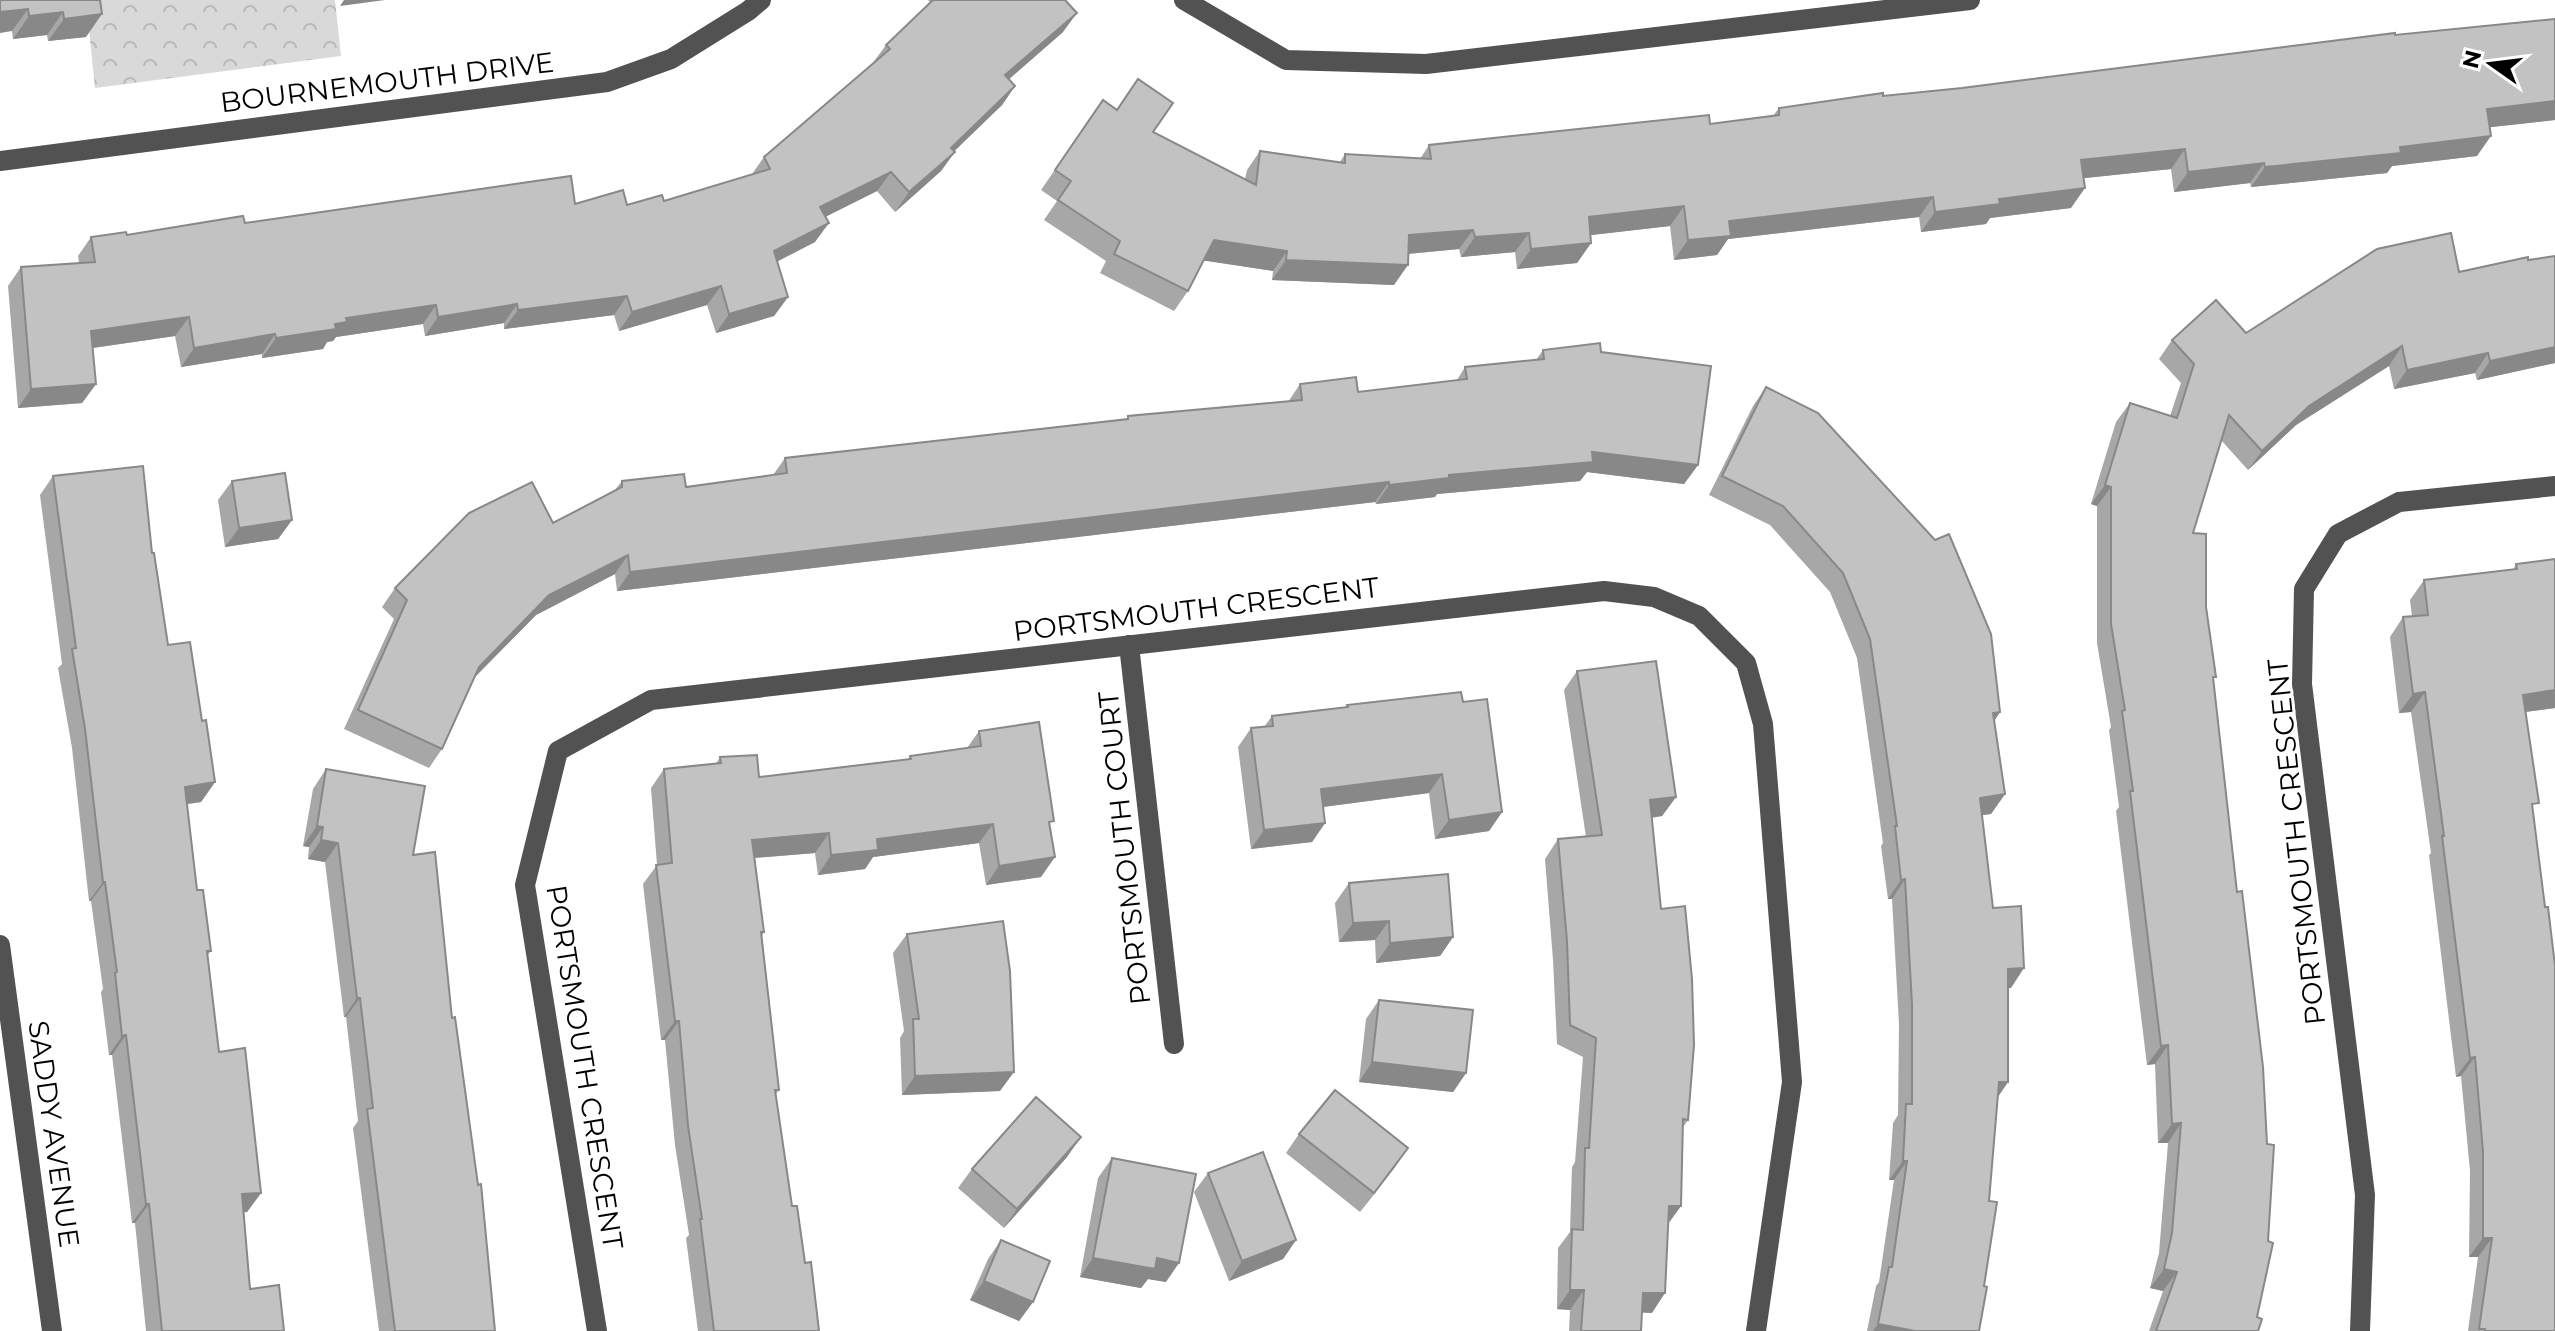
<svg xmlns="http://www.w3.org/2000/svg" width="2555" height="1331" viewBox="0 0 2555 1331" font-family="Montserrat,sans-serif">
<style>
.park{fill:url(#park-crowns)}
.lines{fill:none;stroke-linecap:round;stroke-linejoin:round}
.minor{stroke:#525252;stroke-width:20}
.wall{fill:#a7a7a7}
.shaded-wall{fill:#888}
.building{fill:#c2c2c2;stroke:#888;stroke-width:2}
.labels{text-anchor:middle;stroke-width:6;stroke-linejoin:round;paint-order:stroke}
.street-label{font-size:28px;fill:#000;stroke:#fff}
</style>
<defs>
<pattern id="park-crowns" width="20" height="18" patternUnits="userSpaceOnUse" patternTransform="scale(2)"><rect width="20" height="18" fill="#d9d9d9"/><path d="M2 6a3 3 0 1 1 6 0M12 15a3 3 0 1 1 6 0" fill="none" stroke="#b8b8b8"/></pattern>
</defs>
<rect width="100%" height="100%" fill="#fff"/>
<path class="park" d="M86 0H335L341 56 95 88Z"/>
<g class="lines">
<g class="minor">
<path d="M1184 0 1286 60 1426 64 1970 0"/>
<path d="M0 161 607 82 671 59 748 11 761 0"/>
<path d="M1129 645 1174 1044"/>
<path d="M0 945 52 1331"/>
<path d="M597 1331 525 885 558 751 651 700 1604 591 1654 597 1699 616 1746 663 1763 724 1792 1082 1756 1331"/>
<path d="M2360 1331 2365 1195 2302 684 2304 589 2338 534 2399 502 2555 486"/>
</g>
</g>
<g class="wall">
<path d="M0 0H100L86 37 48 41 47 35 13 39 12 31Z"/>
<path d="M928 0H1065L1063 32 1009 79 1015 86 1002 105 954 151 941 171 895 212 877 191 825 217 815 242 777 261 788 297 774 316 716 333 707 305 619 331 614 315 504 329V323L425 336 423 324 336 337 333 341 327 342 323 349 262 358V354L181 367 175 336 93 348 96 384 82 403 18 408 8 286 21 267 79 263 78 256 91 237 127 235 245 223 575 204 627 205 664 201 752 174 764 157 872 64 886 45 930 2Z"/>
<path d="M2555 19V120L2490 127 2477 156 2392 166 2387 173 2251 187 2250 183 2174 192 2171 169 2084 178 2071 208 1990 218 1986 224 1921 232 1919 217 1728 239 1717 255 1674 260 1670 226 1590 235 1591 243 1577 263 1517 269 1515 252 1461 257 1459 249 1408 254 1394 285 1272 280 1273 271 1203 260 1188 291 1174 311 1100 273 1106 261 1044 220 1057 201 1041 190 1103 100 1153 132 1245 179 1247 170 1260 151 1340 162 1345 154 1420 159 1429 145 1710 124 1773 116 1779 108 1962 88 2395 35Z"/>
<path d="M2459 272 2555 363 2477 380 2475 373 2394 389 2389 366 2296 425 2248 470 2221 440 2193 533 2206 607 2214 681 2258 1331H2149L2163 1291 2150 1288 2159 1253 2168 1143H2158L2155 1064 2147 1065 2116 811 2119 807 2109 730 2111 727 2097 643V506L2091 504 2116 422 2130 403 2170 416 2181 383 2159 359 2172 340 2246 333Z"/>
<path d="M1543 350 1601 352 1698 465 1684 484 1587 472 1580 481 1437 494 1435 497 1376 504 1375 502 617 591 615 574 536 615 475 677 442 749 429 768 344 729 394 619 382 607 395 588 553 523 614 491 622 481 686 487 773 475 785 458 1126 419 1128 416 1288 402 1300 384 1358 392 1457 380 1465 367 1536 360Z"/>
<path d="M1766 387 2000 712 1994 721 2005 794 1991 814 1982 815 1993 908 2011 988H2008V1082L1998 1097 1989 1201 1984 1286 1979 1331H1867L1876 1286 1879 1282 1894 1180H1889L1893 1123 1898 1115 1899 1024 1892 899H1888L1881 846 1883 843 1857 658 1830 592 1770 525 1709 495 1753 406Z"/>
<path d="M53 476 152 553 168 645 202 721 215 782 201 802 187 804 197 890 211 951 207 956 219 1052 261 1193 247 1212H244L250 1289 284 1331H146L135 1223H132L112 1055H109L101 992 103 989 91 901H89L72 748 58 668 62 664 40 495Z"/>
<path d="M232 481 292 520 278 539 225 547 218 500Z"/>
<path d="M2555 559V708L2525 712 2533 811 2555 1331H2468L2478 1257H2469L2470 1171 2461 1076 2456 1077 2429 855 2431 853 2411 712 2399 713 2390 637 2403 617 2412 616 2410 600 2424 580 2513 570 2516 564Z"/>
<path d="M1577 671 1676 797 1662 816 1652 818 1661 909 1688 1120 1683 1127 1681 1206 1668 1224 1652 1313 1642 1312 1641 1331H1569L1570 1310 1557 1309 1558 1248 1570 1232 1572 1167 1575 1162 1583 1057 1557 1044 1553 960 1545 859 1558 839 1586 837 1564 690Z"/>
<path d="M1463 702 1502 812 1489 831 1435 839 1429 793 1323 807 1325 823 1312 842 1251 849 1238 747 1251 728 1264 727 1272 716 1346 707 1347 705Z"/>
<path d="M979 731 1050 827 1041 877 986 885 979 843 873 857 865 869 818 875 815 853 755 858 764 932 762 936 779 1090 775 1095 792 1206 819 1331H698L686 1238 689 1235 675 1145 665 1040H661L643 884 657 865 651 788 664 769 716 764 720 757 759 777 908 759 910 756 967 748Z"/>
<path d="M326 769 413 855 452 1018 495 1331H379L353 1128 358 1121 346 1017H344L325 862 308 859 309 847 303 846 313 789Z"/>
<path d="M1349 883 1453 937 1440 956 1376 963 1375 940 1339 942 1335 903Z"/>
<path d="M907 934 1000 1091 902 1095 900 1038 904 1031 893 953Z"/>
<path d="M1379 1000 1466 1073 1453 1092 1359 1082 1366 1019Z"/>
<path d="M1299 1134 1395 1167 1360 1212 1286 1153Z"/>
<path d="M1067 1157 1004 1228 958 1188 972 1169Z"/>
<path d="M1112 1158 1166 1282 1148 1279 1141 1288 1080 1277 1098 1178Z"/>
<path d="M1208 1173 1296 1240 1283 1259 1229 1281 1194 1192Z"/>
<path d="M1001 1240 1033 1302 1019 1321 970 1300 988 1259Z"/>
</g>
<g class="shaded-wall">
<path d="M344 0H385L340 6Z"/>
<path d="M28 9 12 31 0 33V12Z"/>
<path d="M63 12 47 35 13 39 29 16Z"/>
<path d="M1077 13 1063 32 992 94 1005 75Z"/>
<path d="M102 14 86 37 48 41 64 19Z"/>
<path d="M1015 86 1002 105 938 167 951 148Z"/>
<path d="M2555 101V120L2474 129 2487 109Z"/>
<path d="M2491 136 2477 156 2392 166 2387 173 2251 187 2265 167 2400 147Z"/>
<path d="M2185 149 2171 169 2067 180 2081 160Z"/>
<path d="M955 152 941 171 895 212 909 192Z"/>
<path d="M2264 163 2250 183 2174 192 2188 172Z"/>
<path d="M891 172 877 191 807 226 820 207Z"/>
<path d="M2085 188 2071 208 1990 218 1986 224 1921 232 1935 212 1999 199Z"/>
<path d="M1933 197 1919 217 1728 239 1717 255 1674 260 1688 240 1729 221Z"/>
<path d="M1684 206 1670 226 1575 237 1589 217Z"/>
<path d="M829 223 815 242 761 270 774 251Z"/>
<path d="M1473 230 1459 249 1395 255 1409 235Z"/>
<path d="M1529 233 1515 252 1461 257 1475 237Z"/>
<path d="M1214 240 1287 251 1273 271 1200 260Z"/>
<path d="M1591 243 1577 263 1517 269 1531 249Z"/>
<path d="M1286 260 1408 265 1394 285 1272 280Z"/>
<path d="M721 286 707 305 619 331 632 312Z"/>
<path d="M627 296 614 315 504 329 518 310Z"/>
<path d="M788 297 774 316 716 333 729 314Z"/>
<path d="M517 304 504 323 425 336 438 317Z"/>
<path d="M436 305 423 324 336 337 333 341 327 342 323 349 262 358 276 338 335 324 346 318Z"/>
<path d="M189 317 175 336 78 350 91 331Z"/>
<path d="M275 334 262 354 181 367 194 348Z"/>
<path d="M2402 346 2389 366 2296 425 2248 470 2262 451 2309 406Z"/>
<path d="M2555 347V363L2477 380 2490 361Z"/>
<path d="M2488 353 2475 373 2394 389 2407 370Z"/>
<path d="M96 384 82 403 18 408 31 389Z"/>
<path d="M1592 452 1698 465 1684 484 1587 472 1580 481 1437 494 1435 497 1376 504 1389 485Z"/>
<path d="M1389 482 1375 502 617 591 630 572Z"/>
<path d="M2105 485 2111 487 2097 506 2091 504Z"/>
<path d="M292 520 278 539 225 547 239 528Z"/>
<path d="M628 555 615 574 536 615 466 686 479 667 549 595Z"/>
<path d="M2555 690V708L2509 714 2523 695Z"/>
<path d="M2425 692 2411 712 2399 713 2413 694Z"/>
<path d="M2000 712 1987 732 1993 713Z"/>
<path d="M1442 774 1429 793 1307 809 1321 789Z"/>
<path d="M215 782 201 802 172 806 185 787Z"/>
<path d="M2005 794 1991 814 1967 817 1980 798Z"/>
<path d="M1676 797 1662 816 1637 819 1650 800Z"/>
<path d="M1502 812 1489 831 1435 839 1449 820Z"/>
<path d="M1325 823 1312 842 1251 849 1264 830Z"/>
<path d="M993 824 979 843 873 857 865 869 818 875 831 855 877 839Z"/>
<path d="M317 826 323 827 309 847 303 846Z"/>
<path d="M829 833 815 853 739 859 752 840Z"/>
<path d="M321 840 338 843 325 862 308 859Z"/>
<path d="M1055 857 1041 877 986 885 999 866Z"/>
<path d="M1905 879 1892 899H1888L1901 880Z"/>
<path d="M103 882H105L91 901H89Z"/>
<path d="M1389 921 1375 940 1339 942 1353 923Z"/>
<path d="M1453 937 1440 956 1376 963 1390 943Z"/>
<path d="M2024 968 2011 988H1994L2008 969Z"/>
<path d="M357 998H360L346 1017H344Z"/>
<path d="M675 1021H679L665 1040H661Z"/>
<path d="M126 1035 112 1055H109L122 1036Z"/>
<path d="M2168 1045 2155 1064 2147 1065 2161 1046Z"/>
<path d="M2475 1057 2461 1076 2456 1077 2470 1058Z"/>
<path d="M1372 1062 1466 1073 1453 1092 1359 1082Z"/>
<path d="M1014 1072 1000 1091 902 1095 915 1076Z"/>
<path d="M1999 1082H2008L1994 1102Z"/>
<path d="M2181 1123 2168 1143H2158L2172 1124Z"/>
<path d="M1081 1137 1067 1157 1004 1228 1017 1209Z"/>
<path d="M1408 1148 1395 1167 1360 1212 1374 1193Z"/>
<path d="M1903 1161H1907L1894 1180H1889Z"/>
<path d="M261 1193 247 1212 229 1214 242 1194Z"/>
<path d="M146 1204H149L135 1223H132Z"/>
<path d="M1669 1206H1681L1667 1225Z"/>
<path d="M2483 1238H2492L2478 1257H2469Z"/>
<path d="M1296 1240 1283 1259 1229 1281 1242 1261Z"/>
<path d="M1093 1258H1157L1179 1263 1166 1282 1148 1279 1141 1288 1080 1277Z"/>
<path d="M2164 1269 2177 1272 2163 1291 2150 1288Z"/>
<path d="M984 1281 1033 1302 1019 1321 970 1300Z"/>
<path d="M1570 1290H1584L1570 1310 1557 1309Z"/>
<path d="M1643 1293H1665L1652 1313 1629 1312Z"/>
<path d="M1878 1324 1915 1331H1873Z"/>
</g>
<g class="building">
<path d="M0 0H100L102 14 64 19 63 12 29 16 28 9 0 12Z"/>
<path d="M933 0H1065L1077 13 1005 75 1015 86 951 148 955 152 909 192 891 172 820 207 829 223 774 251 788 297 729 314 721 286 632 312 627 296 518 310 517 304 438 317 436 305 346 318 347 322 335 324 336 329 276 338 275 334 194 348 189 317 91 331 96 384 31 389 21 267 95 262 91 237 126 232 127 235 243 216 245 223 571 176 575 204 623 190 627 205 662 195 664 201 770 169 764 157 890 49 886 45Z"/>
<path d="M2555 19V101L2487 109 2491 136 2400 147 2401 153 2265 167 2264 163 2188 172 2185 149 2081 160 2085 188 1999 199 2000 204 1935 212 1933 197 1729 221 1731 236 1688 240 1684 206 1589 217 1591 243 1531 249 1529 233 1475 237 1473 230 1409 235 1408 265 1286 260 1287 251 1214 240 1188 291 1114 254 1120 241 1058 200 1071 181 1055 170 1103 100 1117 110 1138 79 1173 103 1153 132 1256 185 1260 151 1345 163V154L1431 159 1429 145 1709 115 1710 124 1779 115V108L1883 93V96L1962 88 2395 33V35Z"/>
<path d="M2451 233 2459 272 2528 257V260L2555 256V347L2490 361 2488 353 2407 370 2402 346 2309 406 2262 451 2229 415 2193 533 2206 534V607L2216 677H2213L2237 892 2242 891 2263 1067 2267 1144 2274 1145 2268 1241 2273 1243 2257 1317 2262 1319 2258 1331H2156L2177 1272 2164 1269 2172 1233 2181 1123 2172 1124 2168 1045 2161 1046 2130 791H2133L2122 711 2125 710 2111 624V487L2105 485 2130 403 2177 418 2194 364 2172 340 2216 300 2246 333 2377 249Z"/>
<path d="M1600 343 1601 352 1711 366 1698 465 1592 452 1593 462 1449 475V478L1389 485V482L630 572 628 555 549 595 479 667 442 749 358 710 407 600 395 588 469 513 532 482 553 523 622 487V481L684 474 686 487 787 473 785 458 1128 419V416L1302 400 1300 384 1356 377 1358 392 1467 379 1465 367 1544 359 1543 350Z"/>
<path d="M1766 387 1818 413 1935 540 1949 534 1991 634 2000 712 1993 713 2005 794 1980 798 1993 908 2021 906 2024 968 2008 969V1082H1999L1989 1201 1997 1202 1984 1286 1987 1287 1979 1331H1915L1878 1324 1889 1267H1892L1907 1161H1903L1906 1104H1912V1004L1905 879 1901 880 1895 826H1897L1870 639 1843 573 1783 506 1722 476Z"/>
<path d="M143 466 152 553H154L168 645 190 642 202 721 206 720 215 782 185 787 197 890H203L211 951H207L219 1052 245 1048 261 1193 242 1194 250 1289 279 1285 284 1331H162L149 1204H146L126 1035 122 1036 115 973 117 972 105 882H103L85 729 72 649 76 648 53 476Z"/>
<path d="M285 473 292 520 239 528 232 481Z"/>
<path d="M2555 559V690L2523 695 2539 803 2532 804 2545 907H2548L2555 966V1331H2485V1329H2479L2492 1238H2483V1152L2475 1057 2470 1058 2442 836H2444L2425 692 2413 694 2403 617 2428 615 2424 580 2517 569 2516 564Z"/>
<path d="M1656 661 1676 797 1650 800 1661 909 1685 906 1692 979 1694 1045 1688 1120 1683 1119 1681 1206H1669L1665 1293H1643L1641 1331H1581L1584 1290H1570L1572 1229 1583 1230 1585 1148H1589L1596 1038 1570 1025 1567 941 1558 839 1602 835 1577 671Z"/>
<path d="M1461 692 1463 702 1487 699 1502 812 1449 820 1442 774 1321 789 1325 823 1264 830 1251 728 1273 726 1272 716 1348 707 1347 705Z"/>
<path d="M1039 722 1054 821 1049 822 1055 857 999 866 993 824 877 839 878 850 831 855 829 833 752 840 764 932H761L779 1090H775L792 1206H797L805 1263 811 1262 819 1331H714L700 1219H702L688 1126 679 1021H675L656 865 672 863 664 769 721 763 720 757 757 755 759 777 911 759 910 756 981 746 979 731Z"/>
<path d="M326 769 425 786 413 855 435 852 452 1018 455 1017 478 1185 481 1184 495 1331H395L367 1109 373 1108 360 998H357L338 843 321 840 323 827 317 826Z"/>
<path d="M1448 874 1453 937 1390 943 1389 921 1353 923 1349 883Z"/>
<path d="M1003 921 1010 971 1014 1072 915 1076 913 1019H919L907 934Z"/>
<path d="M1379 1000 1473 1010 1466 1073 1372 1062Z"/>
<path d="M1335 1090 1408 1148 1374 1193 1299 1134Z"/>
<path d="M1036 1097 1081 1137 1017 1209 972 1169Z"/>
<path d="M1263 1152 1296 1240 1242 1261 1208 1173Z"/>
<path d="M1112 1158 1196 1174 1179 1263 1157 1258 1155 1269 1093 1258Z"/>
<path d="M1001 1240 1050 1261 1033 1302 984 1281Z"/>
</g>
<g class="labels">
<g class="street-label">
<text transform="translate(387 82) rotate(-7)" y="10">BOURNEMOUTH DRIVE</text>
<text transform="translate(1196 609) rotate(-7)" y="10">PORTSMOUTH CRESCENT</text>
<text transform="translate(2296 842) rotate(-96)" y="10">PORTSMOUTH CRESCENT</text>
<text transform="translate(1124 848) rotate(-96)" y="10">PORTSMOUTH COURT</text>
<text transform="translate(585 1067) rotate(81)" y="10">PORTSMOUTH CRESCENT</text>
<text transform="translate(54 1134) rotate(82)" y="10">SADDY AVENUE</text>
</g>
</g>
<g transform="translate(2491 64) rotate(284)" stroke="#ffffff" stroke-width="6" paint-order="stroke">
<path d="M0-6L14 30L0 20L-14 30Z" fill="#000000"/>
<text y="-12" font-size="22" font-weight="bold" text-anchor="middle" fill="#000000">N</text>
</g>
</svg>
